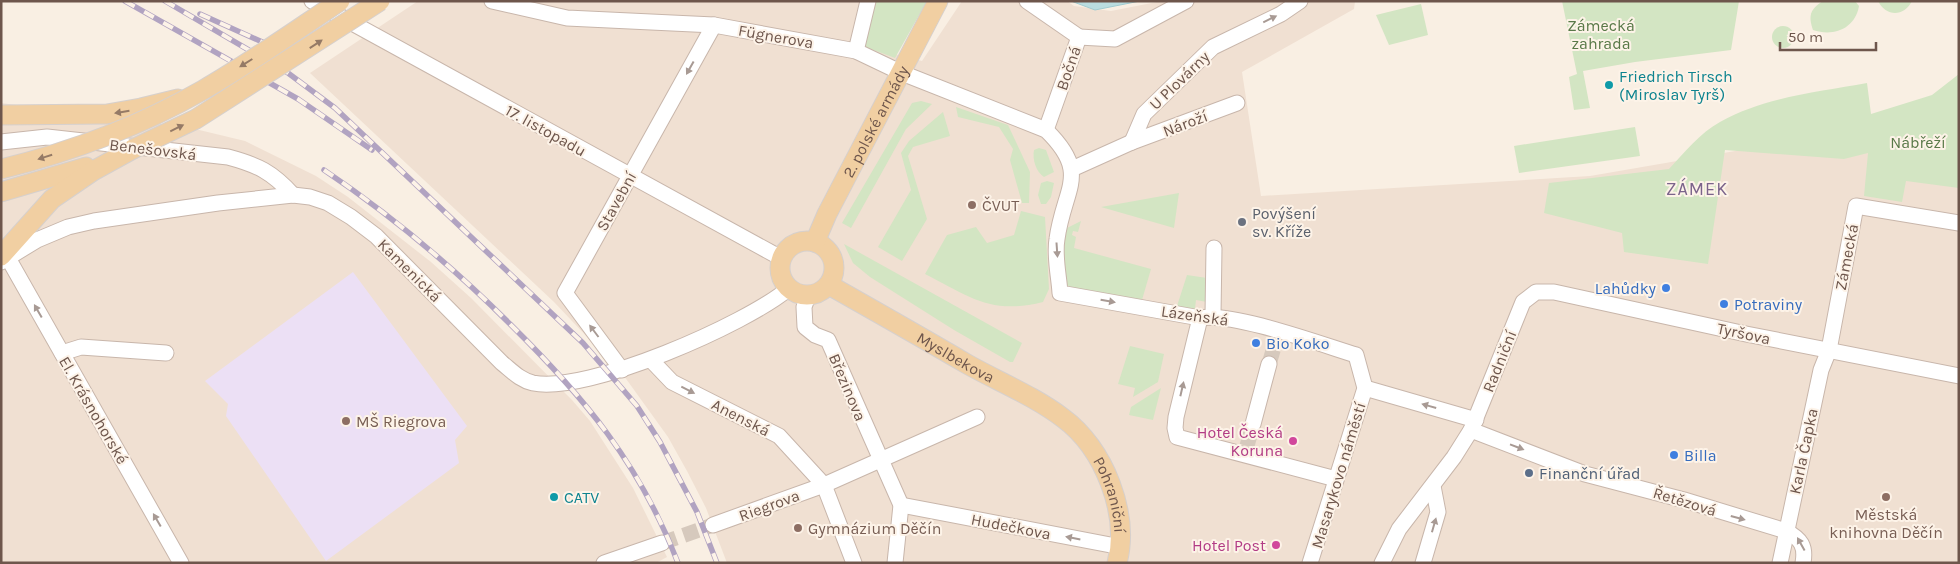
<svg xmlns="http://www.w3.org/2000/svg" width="1960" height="564" viewBox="0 0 1960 564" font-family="Karla,sans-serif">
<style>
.residential{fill:#f0e0d2}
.education{fill:#ece0f5}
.green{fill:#d3e5c3}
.water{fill:#badde0;stroke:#a1ccd1}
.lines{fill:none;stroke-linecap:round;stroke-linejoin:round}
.minor-tunnel{stroke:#d6c9bd;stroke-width:15;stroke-dasharray:15 8;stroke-linecap:butt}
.minor-casing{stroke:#c8b6ab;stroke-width:17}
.major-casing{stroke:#d6d0cd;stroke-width:21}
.minor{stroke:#fff;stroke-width:15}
.major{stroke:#f1cfa2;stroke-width:19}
.rail-casing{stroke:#b1a3c1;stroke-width:5.5}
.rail{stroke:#fdf3e8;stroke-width:4;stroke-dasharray:11;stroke-linecap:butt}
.major-bridge-casing{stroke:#d6d0cd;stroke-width:21;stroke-linecap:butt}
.major-bridge{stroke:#f1cfa2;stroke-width:19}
.oneway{fill:#a89a94}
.oneway2{fill:#957a66}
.culture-dot{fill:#0f9aa8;stroke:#fdf3e8;stroke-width:2}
.education-dot{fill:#8d6e63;stroke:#fdf3e8;stroke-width:2}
.worship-dot{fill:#6b7280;stroke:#fdf3e8;stroke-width:2}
.shop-dot{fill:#3f7fe0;stroke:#fdf3e8;stroke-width:2}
.hotel-dot{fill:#d1479c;stroke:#fdf3e8;stroke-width:2}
.service-dot{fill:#5c6f8a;stroke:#fdf3e8;stroke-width:2}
.labels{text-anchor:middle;stroke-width:4;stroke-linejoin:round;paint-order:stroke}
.park-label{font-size:16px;fill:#597948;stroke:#fdf3e8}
.street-label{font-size:16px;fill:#6e564c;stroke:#fdf3e8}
.culture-label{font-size:16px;fill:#0d838f;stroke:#fdf3e8;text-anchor:start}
.education-label{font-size:16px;fill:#785e54;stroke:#fdf3e8;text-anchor:start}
.worship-label{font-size:16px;fill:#5b616d;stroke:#fdf3e8;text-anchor:start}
.shop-label{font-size:16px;fill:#366cbe;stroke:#fdf3e8;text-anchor:start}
.hotel-label{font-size:16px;fill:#b23c85;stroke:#fdf3e8;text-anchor:end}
.service-label{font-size:16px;fill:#4e5e75;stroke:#fdf3e8;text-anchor:start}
.neighbourhood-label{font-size:18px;letter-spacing:1px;fill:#7b648b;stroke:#fdf3e8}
</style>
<rect width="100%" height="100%" fill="#f9efe3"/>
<g class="residential">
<path d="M418 1H875L863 46 922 61 962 1H1067L1074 6 1111 11 1162 1H1355L1354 9 1242 72 1261 196 1590 176 1816 137 1959 117V563H727L706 508 687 471 668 437 624 376 554 302 310 73Z"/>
<path d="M1 103 191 128 245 141 316 176 348 197 431 262 471 298 572 400 590 421 633 488 667 557 656 563H1Z"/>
</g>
<path class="education" d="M353 272 467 426 455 440 459 463 326 561 226 416 228 404 205 381Z"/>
<g class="green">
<path d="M875 1H927L895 58 863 46Z"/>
<path d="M1562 1H1739L1731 50 1635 62 1583 71 1590 108 1574 110 1569 77 1577 74Z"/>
<path d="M1823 1H1855L1859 6C1855 29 1833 37 1813 30 1808 16 1810 9 1823 1Z"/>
<path d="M1878 1H1912C1904 17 1886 17 1878 1Z"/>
<path d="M1421 4 1428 35 1389 45 1376 15Z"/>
<circle cx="1783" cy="37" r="11"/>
<path d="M1959 74V188L1906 181 1902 202 1864 196 1868 153 1844 159 1725 150 1708 264 1624 252 1622 233 1544 213 1549 183 1669 169C1685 152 1700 133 1720 122 1764 97 1818 92 1867 83L1871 114 1932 95Z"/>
<path d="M921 101 932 104 906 129 851 228 842 223 912 103Z"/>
<path d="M956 107 1008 125 1030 172 1029 203H1022L1010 160 1013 149 999 127 958 117Z"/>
<path d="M943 112 950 136 913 147 908 156 927 219 902 261 878 247 911 190 901 153 909 141Z"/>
<path d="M1635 127 1640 156 1519 173 1514 146Z"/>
<path d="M1039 148 1046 150 1054 172 1044 177C1036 172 1032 159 1034 150Z"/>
<path d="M1047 181 1054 183 1051 197 1046 204H1041L1038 195 1041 183Z"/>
<path d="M1179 193 1174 228 1101 207Z"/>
<path d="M1021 211 1045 217 1049 289 1043 302C991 315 970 297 925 274L947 235 976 227 987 243 1014 235Z"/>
<path d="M1081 221 1078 232 1073 231 1072 235 1076 237 1074 248 1151 269 1142 300 1070 288 1066 284 1063 242 1067 228Z"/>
<path d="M844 244 1022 343 1013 362H1010L954 330 870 277 853 263Z"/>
<path d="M1187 275 1207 278V302L1196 300 1195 309 1177 306Z"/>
<path d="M1130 346 1164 354 1158 382 1133 397 1135 388 1118 384Z"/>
<path d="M1161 388 1153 420 1129 415 1131 407Z"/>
</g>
<path class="water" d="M1071 1H1140L1095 10Z"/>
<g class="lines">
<g class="minor-tunnel">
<path d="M1269 364 1275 344"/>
<path d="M1247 446 1253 424"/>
<path d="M662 543 713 525"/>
</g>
<g class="minor-casing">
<g id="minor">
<path d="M312 1 781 258"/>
<path d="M492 1 567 18 714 25 856 51 902 73 1046 130C1091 174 1064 187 1057 239 1054 256 1059 276 1060 293L1200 318C1233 312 1320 344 1356 355L1365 388 1310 563"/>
<path d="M1027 1 1079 37"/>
<path d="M1079 37 1115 39 1186 1"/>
<path d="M856 51 868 1"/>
<path d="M1046 130 1079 37"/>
<path d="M1 142 47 137 228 157C258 165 272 172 293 195"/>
<path d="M1132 142 1144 114 1213 47 1281 14 1300 1"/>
<path d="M1072 169 1132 142 1237 103"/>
<path d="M8 258 181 563"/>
<path d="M1 262 37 240 68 227 94 221 218 203 293 195 310 197 328 203 351 217 376 236 502 363C512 371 520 380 533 383 588 394 746 324 788 289"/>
<path d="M808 296 804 307 805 327 815 335 828 340 901 505 895 563"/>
<path d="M1213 315 1214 248"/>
<path d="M1200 318 1176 417 1175 428 1177 437 1336 479"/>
<path d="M62 353 81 347 166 353"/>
<path d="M651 360 672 382 779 436 824 485 854 563"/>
<path d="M622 370 565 293 714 25"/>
<path d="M1365 388 1476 420"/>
<path d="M1253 424 1269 364"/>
<path d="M1471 430 1585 474 1684 500 1786 531C1801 539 1806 546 1803 563"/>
<path d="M901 505 1121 547"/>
<path d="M713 525 824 485 977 417"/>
<path d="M604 563 662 543"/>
<path d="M1382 563 1399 529 1454 457 1471 430 1523 302 1536 292H1554L1746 334 1959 376"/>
<path d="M1423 563 1438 512 1433 486"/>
<path d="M1780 563 1821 370 1829 350 1856 206 1959 223"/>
</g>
</g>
<g class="major-casing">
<g id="major">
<path d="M1 115 107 114 141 108 178 99"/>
<path d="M1 192 86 167"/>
<circle cx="807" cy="268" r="27"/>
<path id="s1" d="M815 242 827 214 938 1"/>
<path d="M1 256 52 199 93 171 133 149"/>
<path id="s2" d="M829 285C875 311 921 337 967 364 999 382 1034 396 1063 418 1104 448 1130 514 1117 563"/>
</g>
</g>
<use href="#minor" class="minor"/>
<use href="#major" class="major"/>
<g class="rail-casing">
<g id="rail">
<path d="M125 1 298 99 372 150"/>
<path d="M165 1 288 73 335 108 583 343 637 406 660 442 697 512 717 563"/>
<path d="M200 14 289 54"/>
<path d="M324 170C391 215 453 267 510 324 584 397 640 464 678 563"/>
</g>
</g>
<use href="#rail" class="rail"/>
<g class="major-bridge-casing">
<g id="major-bridge">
<path d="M133 149 196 119 380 1"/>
<path d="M1 169C71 152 140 126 203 90 250 63 295 31 340 1"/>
</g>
</g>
<use href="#major-bridge" class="major-bridge"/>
</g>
<defs><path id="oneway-solid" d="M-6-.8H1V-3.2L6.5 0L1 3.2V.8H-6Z" transform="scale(1.25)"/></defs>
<g class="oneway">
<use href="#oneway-solid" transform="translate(1270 19) rotate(-26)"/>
<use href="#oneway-solid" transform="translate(690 68) rotate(119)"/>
<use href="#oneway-solid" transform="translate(1057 250) rotate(86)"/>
<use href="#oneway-solid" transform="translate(1108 301) rotate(10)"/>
<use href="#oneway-solid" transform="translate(38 311) rotate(-120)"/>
<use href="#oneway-solid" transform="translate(594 331) rotate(-127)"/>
<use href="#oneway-solid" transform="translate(1182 389) rotate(-77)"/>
<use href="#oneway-solid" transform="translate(688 390) rotate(27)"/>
<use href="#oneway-solid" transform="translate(1429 406) rotate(-164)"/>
<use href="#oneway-solid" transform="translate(1517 447) rotate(21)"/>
<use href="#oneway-solid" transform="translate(1738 518) rotate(15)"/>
<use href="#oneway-solid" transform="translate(157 520) rotate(-120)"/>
<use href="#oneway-solid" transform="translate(1434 525) rotate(-74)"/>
<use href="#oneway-solid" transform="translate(1073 538) rotate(-169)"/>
<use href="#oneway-solid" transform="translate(1801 544) rotate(-119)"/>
</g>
<g class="oneway2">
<use href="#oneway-solid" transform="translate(316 44) rotate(-33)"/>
<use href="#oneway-solid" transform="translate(246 63) rotate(148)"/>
<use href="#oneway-solid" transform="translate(122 112) rotate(171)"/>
<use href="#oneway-solid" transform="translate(177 128) rotate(-26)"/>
<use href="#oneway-solid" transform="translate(45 157) rotate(163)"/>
</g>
<g class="culture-dot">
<circle cx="1609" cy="85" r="5"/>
<circle cx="554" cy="497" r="5"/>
</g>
<g class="education-dot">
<circle cx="972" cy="205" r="5"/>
<circle cx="346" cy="421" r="5"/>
<circle cx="1886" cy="497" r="5"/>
<circle cx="798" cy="528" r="5"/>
</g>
<circle class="worship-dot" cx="1242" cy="222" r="5"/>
<g class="shop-dot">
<circle cx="1666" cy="288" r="5"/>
<circle cx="1724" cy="304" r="5"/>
<circle cx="1256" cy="343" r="5"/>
<circle cx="1674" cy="455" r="5"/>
</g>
<g class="hotel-dot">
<circle cx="1293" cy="441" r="5"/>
<circle cx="1276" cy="545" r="5"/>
</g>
<circle class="service-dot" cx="1529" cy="473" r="5"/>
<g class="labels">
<g class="park-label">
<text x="1601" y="31">Zámecká<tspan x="1601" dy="18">zahrada</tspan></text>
<text x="1918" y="148">Nábřeží</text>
</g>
<g class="street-label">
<text transform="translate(776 36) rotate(10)" y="6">Fügnerova</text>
<text transform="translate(1068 68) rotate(-71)" y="6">Bočná</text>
<text transform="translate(1179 80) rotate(-44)" y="6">U Plovárny</text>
<text dy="6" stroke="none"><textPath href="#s1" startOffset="135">2. polské armády</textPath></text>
<text transform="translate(1185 123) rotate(-21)" y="6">Nároží</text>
<text transform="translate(546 130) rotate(29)" y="6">17. listopadu</text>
<text transform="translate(153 149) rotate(7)" y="6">Benešovská</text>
<text transform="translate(616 201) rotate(-61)" y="6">Stavební</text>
<text transform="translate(1846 257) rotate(-79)" y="6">Zámecká</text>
<text transform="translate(410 270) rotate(45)" y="6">Kamenická</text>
<text transform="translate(1195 315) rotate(8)" y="6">Lázeňská</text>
<text transform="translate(1744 333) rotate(12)" y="6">Tyršova</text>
<text dy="6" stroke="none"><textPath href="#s2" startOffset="146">Myslbekova</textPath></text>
<text transform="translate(1499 361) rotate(-68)" y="6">Radniční</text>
<text transform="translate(848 387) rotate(67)" y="6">Březinova</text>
<text transform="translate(94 410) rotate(60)" y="6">El. Krásnohorské</text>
<text transform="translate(741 417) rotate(27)" y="6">Anenská</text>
<text transform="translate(1803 451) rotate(-78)" y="6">Karla Čapka</text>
<text transform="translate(1338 475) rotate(-73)" y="6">Masarykovo náměstí</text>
<text dy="6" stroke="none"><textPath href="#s2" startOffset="362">Pohraniční</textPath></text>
<text transform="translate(1685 501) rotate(17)" y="6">Řetězová</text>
<text transform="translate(769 505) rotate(-20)" y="6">Riegrova</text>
<text transform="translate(1011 526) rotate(11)" y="6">Hudečkova</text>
</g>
<g class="culture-label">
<text x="1619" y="82">Friedrich Tirsch<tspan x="1619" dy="18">(Miroslav Tyrš)</tspan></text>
<text x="564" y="503">CATV</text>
</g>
<g class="education-label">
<text x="982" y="211">ČVUT</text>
<text x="356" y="427">MŠ Riegrova</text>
<text x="1886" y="520" text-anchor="middle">Městská<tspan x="1886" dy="18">knihovna Děčín</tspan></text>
<text x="808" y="534">Gymnázium Děčín</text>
</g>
<g class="worship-label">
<text x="1252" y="219">Povýšení<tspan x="1252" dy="18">sv. Kříže</tspan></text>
</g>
<g class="shop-label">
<text x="1656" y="294" text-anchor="end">Lahůdky</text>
<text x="1734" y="310">Potraviny</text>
<text x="1266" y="349">Bio Koko</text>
<text x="1684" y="461">Billa</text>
</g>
<g class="hotel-label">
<text x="1283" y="438">Hotel Česká<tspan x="1283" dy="18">Koruna</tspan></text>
<text x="1266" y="551">Hotel Post</text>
</g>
<g class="service-label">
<text x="1539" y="479">Finanční úřad</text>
</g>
<g class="neighbourhood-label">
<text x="1697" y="195">ZÁMEK</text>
</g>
</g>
<rect width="1960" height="564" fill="none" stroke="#6e564c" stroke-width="5"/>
<path d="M1780 42v8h96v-8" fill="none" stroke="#6e564c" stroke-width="2.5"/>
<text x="1788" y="42" font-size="15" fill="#6e564c" stroke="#fdf3e8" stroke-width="4" paint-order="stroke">50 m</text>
</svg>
